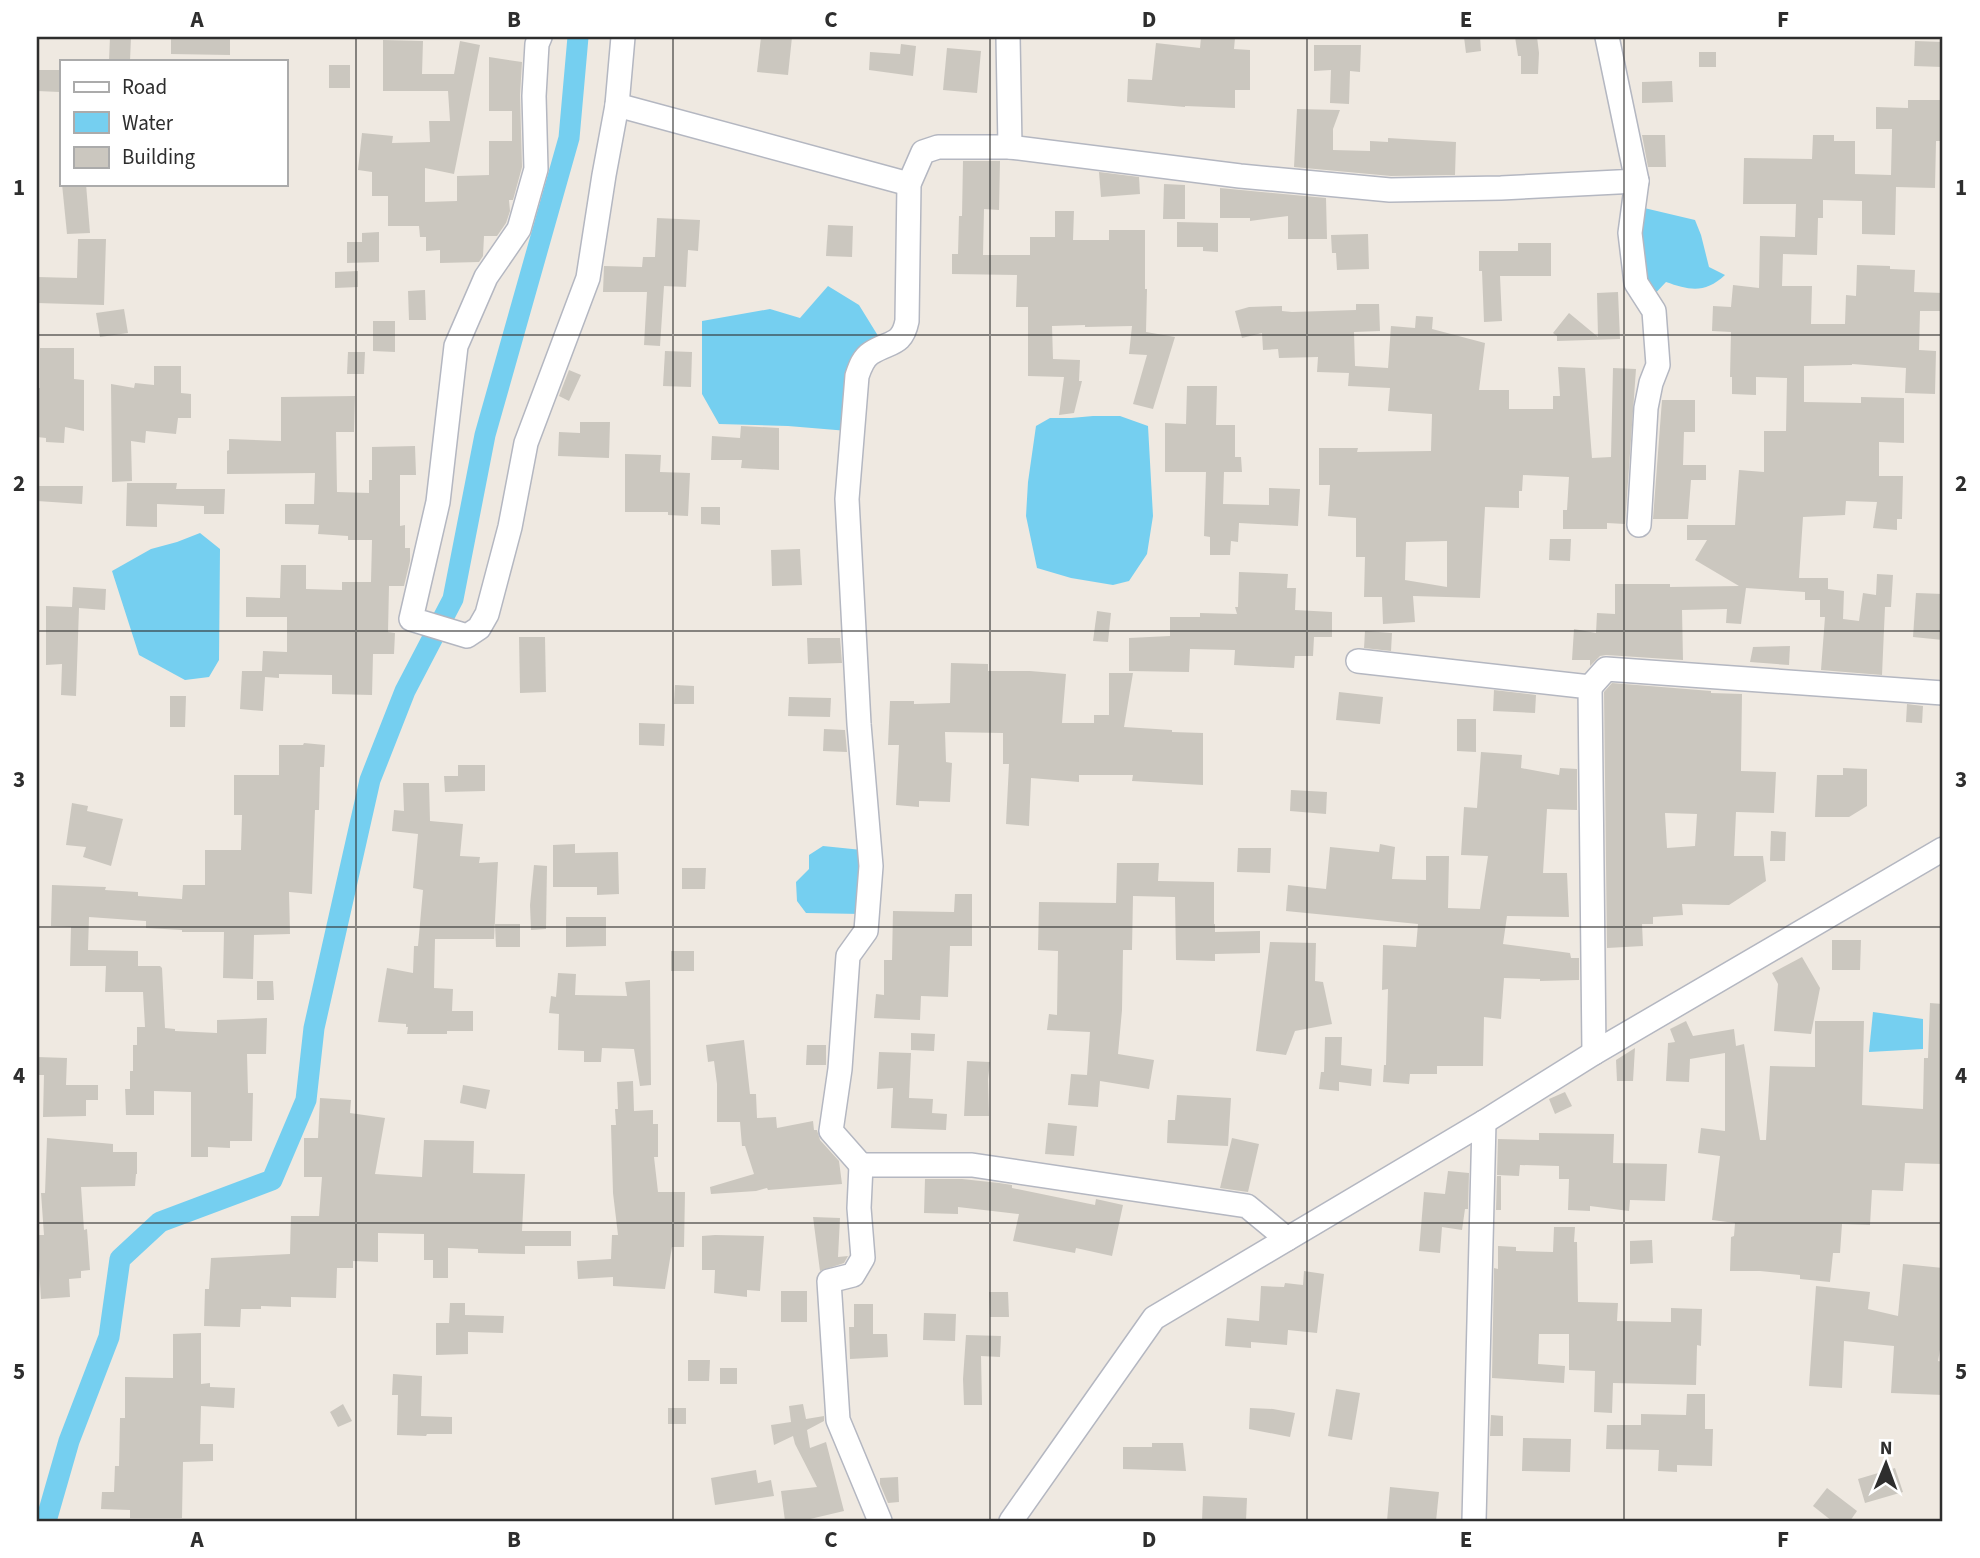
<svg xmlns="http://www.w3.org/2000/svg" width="1980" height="1558" viewBox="0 0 1980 1558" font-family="'Source Sans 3',sans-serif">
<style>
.water{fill:#75cff0}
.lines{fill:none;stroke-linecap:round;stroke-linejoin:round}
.canal{stroke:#75cff0;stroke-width:21}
.building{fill:#cbc7bf;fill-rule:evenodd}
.minor-casing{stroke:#b4b7c1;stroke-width:26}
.minor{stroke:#fff;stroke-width:23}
.grid{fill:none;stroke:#2e2e2e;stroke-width:2;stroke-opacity:0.55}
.neatline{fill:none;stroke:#2e2e2e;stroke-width:2.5}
.grid-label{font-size:23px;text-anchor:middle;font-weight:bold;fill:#2e2e2e}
</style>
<rect width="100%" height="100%" fill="#efe9e1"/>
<g class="water">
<path d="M1640 207 1695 220 1701 235 1709 267 1725 275C1705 294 1689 290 1666 282L1650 299 1635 256Z"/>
<path d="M828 286 859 305 888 352 867 375 860 432 788 426 719 424 702 394V321L770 309 800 318Z"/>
<path d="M1093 416H1120L1148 426 1153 516 1147 554 1129 581 1113 585 1071 578 1037 568 1026 516 1028 482 1036 426 1050 418H1071Z"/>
<path d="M200 533 220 549 219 660 209 677 185 680 139 655 112 571 151 549 177 542Z"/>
<path d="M823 846 862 850V914L806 913 797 901 796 882 809 869V855Z"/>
<path d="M1873 1012 1923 1019V1049L1869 1052Z"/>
</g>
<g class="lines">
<path class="canal" d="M46 1521 69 1441 109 1337 120 1259 160 1222 272 1180 306 1100 314 1028 370 780 405 691 453 599 485 435 569 138 578 37"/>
</g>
<g class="building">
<path d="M110 37H131L130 61H109Z"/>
<path d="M171 37H230V55L171 54Z"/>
<path d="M761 37H792L788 75 757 72Z"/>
<path d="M1201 37 1235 38 1234 49 1250 50V90H1235V108L1185 106V107L1127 102 1128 79 1152 80 1156 43 1200 48Z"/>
<path d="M1464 37H1480L1481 51 1466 53Z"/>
<path d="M1515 37H1537L1539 53 1538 74H1521V56H1518Z"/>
<path d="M383 40 423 41 422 74H454L460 41 480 45 454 174 425 168V202L457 201V176L489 175V141H512V111H489V57L522 62 520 95 522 167 513 200H509L510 211 506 223 497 236H484L483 256 479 262 440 263V250L426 251V237H420L419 226H388V196H372V172L358 170 362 133 393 136 392 143 430 142 429 121H450L448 91H383Z"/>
<path d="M1915 41 1943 42 1942 67 1914 66Z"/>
<path d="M901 44 916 46 913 76 869 70 870 52 900 54Z"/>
<path d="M1314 45H1361L1360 72 1350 71 1349 104 1330 103 1331 70 1314 71Z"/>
<path d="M947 48 981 51 977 93 943 90Z"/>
<rect x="1699" y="52" width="17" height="15"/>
<rect x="329" y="65" width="21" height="23"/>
<path d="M37 70H61L60 92 37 91Z"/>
<path d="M1672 81 1673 102 1642 103V82Z"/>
<path d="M1908 100H1941L1940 141H1936L1935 188 1896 187 1895 235 1862 234V201L1823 200V218H1818L1817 255 1783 254 1782 286H1812L1811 324H1845L1846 295 1856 296 1857 265 1890 266V269L1915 270 1914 292 1943 293V311H1920L1919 350 1936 351 1935 394 1905 393 1906 368 1852 364V365L1804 366V402L1861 403V397L1904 398V443L1879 442V476H1903L1902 519H1897V530L1873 528 1877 502 1846 501 1845 515 1803 517 1799 578H1828V589L1844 591 1843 619 1859 621 1863 593 1876 595 1877 574 1893 575 1891 607H1885L1882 675 1821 670 1825 617H1820V600H1805V592L1746 588 1741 624 1726 623 1727 609 1682 610 1683 660 1606 655 1600 656 1590 666V660H1572L1574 629 1596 633 1597 613 1615 614V584H1670V587L1739 586 1695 560 1707 540H1687V525H1735L1739 470 1764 472V431H1786L1787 378 1756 377V395L1732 394V377H1730L1731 332 1712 331 1713 306 1731 307 1733 285 1759 288 1760 236 1795 237 1796 204H1743L1744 158 1812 159 1813 135H1834V141H1855V174L1891 175 1892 129H1876V107L1908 108Z"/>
<path d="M1297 109 1340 110 1333 129V150L1370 151V141L1388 142V138L1456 142 1455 175 1391 176 1294 167Z"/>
<path d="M1642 135H1665L1666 167H1648Z"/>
<path d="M963 161H1000L999 210 984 209 983 255H1030V237H1055V211H1074L1073 240H1109V230H1145V289H1147L1146 332 1175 337 1153 409 1133 404 1147 355 1129 354 1132 326 1085 327V325L1052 326 1053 359 1080 360 1079 381H1082L1074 413 1059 415 1064 377 1028 376V307H1016L1017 275 952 274V254H958L959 216H962Z"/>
<path d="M1099 172 1139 177 1140 194 1101 197Z"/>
<path d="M62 184H86L90 233 67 234Z"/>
<path d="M1164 184 1185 185V219H1163Z"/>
<path d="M1220 188 1326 198 1327 239H1288V216L1250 221V218H1220Z"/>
<path d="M657 218 700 220 698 251 688 250 686 287 664 286 660 346 644 345 647 292H603L604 266 642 267 643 257H655Z"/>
<path d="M1177 222 1218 223V252L1203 251V247H1177Z"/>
<path d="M828 225 853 226 852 257 826 256Z"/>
<path d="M379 232V262L347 263V242H362V233Z"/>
<path d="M1368 234 1369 269 1337 270 1336 253H1332L1331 235Z"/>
<path d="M78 239H106L104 305 37 303V277L77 278Z"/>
<path d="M1518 243H1551V276H1500L1502 321 1484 322 1482 271H1479V251H1518Z"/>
<path d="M358 271V287L335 288V272Z"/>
<path d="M425 290 426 320H409L408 291Z"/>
<path d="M1618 292 1620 339 1557 341V336L1553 333 1569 313 1598 337 1597 293Z"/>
<path d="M1356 304H1379L1380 331 1354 332 1355 366 1388 368 1391 326 1415 328 1416 316 1433 317 1432 329 1485 343 1479 390H1509V409H1553V396H1560L1558 367 1585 368 1592 458 1611 457 1613 368 1636 369 1625 524 1607 523V529H1563V510H1567L1569 477 1523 475 1522 491H1519V508L1485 507 1480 598 1413 596 1415 622 1383 624 1382 597H1364L1365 557H1356V518L1328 516 1330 485H1319V448H1358L1357 452 1431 451 1432 414 1388 411 1390 388 1348 386 1349 373 1317 372 1318 357 1279 358 1278 349 1263 350 1262 333 1242 338 1235 311 1249 307 1282 306V311L1292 312 1356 310ZM1447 541V587L1405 580 1406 542Z"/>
<path d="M124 309 128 333 100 337 96 313Z"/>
<path d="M373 321H395V352L373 351Z"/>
<path d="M40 348H74V379L84 380V431L65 427 64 443 46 442V438L37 437V388H40Z"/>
<path d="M665 351 692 352 691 387 663 386Z"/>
<path d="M348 352H365L364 374H347Z"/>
<path d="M154 366H181V393L191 394V418H178L176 434 146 431 145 443 131 441 132 481 112 482 111 384 134 388 135 383 154 385Z"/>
<path d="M569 370 581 375 569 401 559 396Z"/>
<path d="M1187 386H1217L1216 425H1235V457H1241L1242 472H1224L1223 504 1269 505V488L1300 489 1298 526 1239 523 1238 542 1231 541 1230 555H1210V537L1204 536 1206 472H1165V423L1186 424Z"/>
<path d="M355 396 354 432H336L337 492 369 493V480H372V447L415 446 416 475H400V526L405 525V548H410V561L404 586H389L388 632 395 633 394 654H373L372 695 332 694V675L279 674V678L265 677 263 711 240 709 242 671H262L263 651 287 652V617H246V597L280 598 281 565H306V589L342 590V582H371L372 540H348V536L318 534 319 525 285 524V504H314L315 473 227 474V451L229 450V439L281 441V397Z"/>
<path d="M1662 400H1695V432H1684L1683 465H1706V480H1691L1688 519H1653Z"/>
<path d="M580 422H610L609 458 558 456 559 432 580 433Z"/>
<path d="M741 426 779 428V470L741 468 742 460H711L712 436 740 438Z"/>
<path d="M625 454 661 455 660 472 690 473 688 516 668 515V512H625Z"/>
<path d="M127 483H177L176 489H225L224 514H204V506L157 504V527L126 526Z"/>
<path d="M37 486H83L82 504 37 501Z"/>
<path d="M701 507H720V525L701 524Z"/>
<path d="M1550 539H1571L1570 561 1549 560Z"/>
<path d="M800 549 802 585 772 586 771 550Z"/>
<path d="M1239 572 1288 574 1287 588H1296L1295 610 1332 612V637H1314L1313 656H1295L1294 668 1234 665 1235 650 1190 649 1189 672 1129 671V638L1170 636V617H1200V613L1237 614 1235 607H1238Z"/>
<path d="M73 587 106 589 105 610 79 608 76 696 61 695 62 664 46 665V606L72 607Z"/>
<path d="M1916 593 1943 594V640L1913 637Z"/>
<path d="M1097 611 1111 613 1108 642 1093 641Z"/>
<path d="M1365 631 1392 633 1391 651 1364 648Z"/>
<path d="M519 637H545L546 692 520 693Z"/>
<path d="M807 638H840L842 663 808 664Z"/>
<path d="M1790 646 1789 665 1750 662 1753 647Z"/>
<path d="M951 663 988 664V671H1030L1066 674 1062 723H1094V715H1109V673H1133L1124 727 1172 730V732L1203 733V785L1132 781 1133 775H1079V782L1031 778 1029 826 1006 824 1009 764H1003V733L945 732 946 762 952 763 950 802 919 801V807L896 805 899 745H888L890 701H914V704L950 703Z"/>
<path d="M1612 683 1711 691V693L1742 694 1741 771 1776 772 1774 813 1736 812 1734 856H1763L1766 881 1729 905 1682 904 1683 915 1653 917V924H1642L1643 946 1607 948 1604 692ZM1665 813 1697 814 1695 846 1667 848Z"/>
<path d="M675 685 694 686V704H674Z"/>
<path d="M1494 690 1536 695 1535 713 1493 711Z"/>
<path d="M1339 692 1383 697 1380 724 1336 720Z"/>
<path d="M170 696H186L185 727H170Z"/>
<path d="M789 697 831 698 830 717 788 716Z"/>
<path d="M1907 704 1923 706 1922 723 1906 722Z"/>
<path d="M1457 719H1476V752L1457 751Z"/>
<path d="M639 723 665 724 664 746 639 745Z"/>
<path d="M824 729 845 730 847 752 823 751Z"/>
<path d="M304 743 325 745 324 767H320L319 810H315L312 894 289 892 290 934 254 935 253 979 223 978 224 932H182V930L146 928V921L89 917 88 950 138 951V966H160L162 968 165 1028 175 1029V1031L217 1033V1020L267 1018 266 1054H247L248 1093H253L252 1141H230V1148L208 1147V1157H191V1092L154 1091V1115H126L125 1089H130V1071H133V1045H137V1027H145L143 992H105L106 966H70L71 927 51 926 52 885 106 887 105 890 138 892V896L182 899 183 885H205V850H241L242 815H234V775H279V745H303Z"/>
<path d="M1481 752 1522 755 1521 768 1559 775 1560 768 1577 769V810L1547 809 1543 873H1567L1569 917 1507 916 1503 944 1570 953 1571 958H1579V980L1540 981V979L1504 978 1501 1019 1484 1017 1483 1066H1437V1074H1410L1409 1084 1383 1082 1384 1065H1386L1388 989 1382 990 1383 945 1416 947 1418 924 1286 911 1288 885 1326 889 1330 847 1379 852 1380 844 1395 847 1392 879 1426 880V856H1449L1448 908 1480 909 1488 856 1461 855 1464 807 1477 808Z"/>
<path d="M458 765H485V791L445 792 444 776H458Z"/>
<path d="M1843 768 1867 769V806L1849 817H1815L1817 775H1843Z"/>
<path d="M403 783H429L430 821 463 824 460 856 480 857 479 863 498 862 494 939H435L434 988 453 989 452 1011H473V1031H447V1034H407L408 1027H406V1024L378 1022 387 968 413 973 414 946H418L423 890 413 888 418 834 392 831 394 810 404 811Z"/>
<path d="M1291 790 1327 792 1326 814 1290 811Z"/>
<path d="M72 803 88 806 87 811 123 819 111 866 83 857 86 847 66 845Z"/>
<path d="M1771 831 1786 832 1785 861H1770Z"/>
<path d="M575 844V853L618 852 619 894 597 895V887H553V845Z"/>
<path d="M1238 848H1271L1270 873 1237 872Z"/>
<path d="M1117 863H1159L1158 881 1214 882V924H1215V932L1260 931V953L1215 954V961L1176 960 1175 897 1133 896 1132 950H1123L1122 1010 1118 1054 1154 1060 1149 1089 1100 1081 1098 1107 1068 1105 1071 1074 1087 1075 1090 1032 1047 1030 1049 1014 1057 1015 1058 951 1038 950 1039 902 1116 903Z"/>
<path d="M534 865 547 866 546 929 531 930 530 905Z"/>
<path d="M682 868H706L705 889H682Z"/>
<path d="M955 894H972V946H950L948 997 921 996 920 1020 874 1018 876 994 884 995V960H892L893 911 954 912Z"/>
<path d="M566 917H606V946L566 947Z"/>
<path d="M495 924H520V947H496Z"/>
<path d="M1832 940H1861L1860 970H1832Z"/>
<path d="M1270 942 1316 943 1315 981 1323 982 1332 1024 1295 1031 1286 1055 1256 1051Z"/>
<rect x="671" y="951" width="23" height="20"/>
<path d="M1802 957 1820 988 1811 1034 1774 1031 1778 984 1772 973Z"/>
<path d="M558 973 576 974 575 995 627 996 625 982 650 980 651 1085 640 1086 634 1049 602 1048 601 1062H584V1051L558 1050 559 1014 549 1013 551 996 556 997Z"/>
<path d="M257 981H273L274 1000H257Z"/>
<path d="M1930 1003 1943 1004V1164L1905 1163 1903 1191 1872 1190 1870 1225 1842 1224 1840 1253H1833L1830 1282 1800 1279V1275L1760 1271H1730L1731 1237 1734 1236 1735 1223 1712 1220 1720 1156 1698 1153 1701 1128 1725 1131V1053L1690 1059 1689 1082 1666 1081 1668 1043 1675 1042 1670 1029 1686 1021 1693 1036 1734 1029 1736 1046 1744 1044 1760 1140H1766L1770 1066 1815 1067V1021H1864L1862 1105 1923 1109 1924 1058H1928Z"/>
<path d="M911 1033 935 1034 934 1051 911 1050Z"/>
<path d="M1325 1037H1342L1341 1065 1372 1069 1371 1086 1339 1082V1091L1319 1089 1321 1072H1324Z"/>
<path d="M744 1040 750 1094H756L757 1118 776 1117 777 1128 813 1121 814 1130H817L820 1140 839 1161 842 1184 768 1190 767 1188 756 1191 711 1194 710 1187 754 1174 745 1146H742L740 1122H717V1084L714 1061 708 1062 706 1045Z"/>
<path d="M807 1045H826V1065H806Z"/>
<path d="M1635 1048 1633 1081H1617L1616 1060Z"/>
<path d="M879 1052 911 1053 909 1098 933 1099 932 1113 947 1114 946 1130 891 1128 893 1088 877 1089Z"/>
<path d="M37 1057 67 1058 66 1085H98V1100H86V1116L43 1117 44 1075H37Z"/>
<path d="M967 1061 990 1062 988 1079 989 1116H964Z"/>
<path d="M633 1081 634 1111 653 1110V1124H658V1157H654L658 1192H685L684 1247H672L665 1289 613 1286V1277L578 1279 577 1261 611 1259 612 1235H618L613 1193 611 1125H616L615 1109H618L617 1082Z"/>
<path d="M463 1085 490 1090 486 1109 460 1103Z"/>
<path d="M1565 1092 1572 1106 1555 1114 1549 1099Z"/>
<path d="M1177 1095 1231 1098 1228 1146 1167 1143 1168 1120H1175Z"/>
<path d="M320 1098 351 1100 350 1113 385 1118 375 1174 422 1177 424 1140 474 1141 473 1173 525 1174 522 1231H571V1246H525V1254L478 1253V1249L448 1248V1278H433V1260H424V1234L378 1233V1262L353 1261V1268H337L336 1298 291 1297V1307L261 1306V1309H241L240 1327 204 1326 205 1289H209L211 1258 290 1254 291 1216H319L322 1177H304V1138H318Z"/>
<path d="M1048 1123 1077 1126 1074 1156 1045 1154Z"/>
<path d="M1539 1133 1614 1134 1613 1163 1667 1164 1665 1201 1630 1200 1629 1211 1590 1206V1211L1568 1210 1569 1179H1559V1166L1520 1165 1519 1176 1497 1175 1498 1139 1539 1140Z"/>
<path d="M47 1138 113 1144V1152H137V1174H136L135 1186 81 1187 84 1230 87 1229 90 1270 81 1271V1278L69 1279 70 1297 41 1299 37 1235H44L41 1193H45Z"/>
<path d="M1232 1138 1259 1144 1248 1192 1220 1188Z"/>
<path d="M1448 1171 1469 1173 1468 1209H1465L1462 1230 1442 1227 1440 1253 1419 1251 1424 1192 1445 1194Z"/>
<path d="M1497 1176H1501V1210H1496Z"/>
<path d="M925 1179H962L999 1183 1012 1185V1188L1095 1205 1096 1199 1123 1205 1112 1256 1076 1248 1075 1253 1013 1241 1019 1214 958 1207V1214L924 1213Z"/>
<path d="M813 1217 840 1218 838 1257 848 1256 844 1263 820 1271Z"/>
<path d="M1554 1227H1575L1574 1242H1577L1578 1302 1618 1303 1617 1321 1671 1322V1308L1702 1309 1701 1346 1697 1345 1696 1385 1613 1383 1612 1413 1594 1412 1595 1371 1569 1370V1334H1539L1538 1364 1565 1366 1564 1383 1492 1378 1494 1268 1498 1269V1246L1516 1247V1251L1553 1252Z"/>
<path d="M715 1235 764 1236 760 1291 747 1290V1297L714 1293 715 1270H702V1236Z"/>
<path d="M1652 1240 1653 1263 1630 1264V1241Z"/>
<path d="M1903 1264 1943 1268V1332L1938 1361 1943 1362V1395L1891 1393 1894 1346 1844 1341 1842 1388 1809 1386 1816 1286 1870 1292 1868 1309 1898 1316Z"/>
<path d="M1304 1271 1324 1274 1317 1333 1288 1330 1287 1345 1251 1342V1348L1225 1346 1227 1318 1259 1321 1261 1286 1284 1287 1285 1283 1303 1285Z"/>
<rect x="781" y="1291" width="26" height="31"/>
<path d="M989 1292H1008L1009 1317H990Z"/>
<path d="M450 1303H465V1315L504 1316 503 1333 468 1332V1354L436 1355V1323H449Z"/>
<path d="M854 1304H873V1334H887L888 1357 850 1359 849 1327H854Z"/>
<path d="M924 1313 956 1314 955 1341 923 1340Z"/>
<path d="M201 1333V1384L210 1383V1387L235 1388 234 1408 201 1406 200 1444H213V1461L183 1462 182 1518H130V1510L101 1509 102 1492H114L115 1466H119L120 1418H125V1377L173 1378V1334Z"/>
<path d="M966 1335 1001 1336 1000 1357 981 1356 982 1405H964L963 1379Z"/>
<path d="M688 1360H710L709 1381H688Z"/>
<rect x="720" y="1368" width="17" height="16"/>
<path d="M393 1374 422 1376 421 1416 452 1417V1434H427L426 1436 397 1435 398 1395H392Z"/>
<path d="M1336 1389 1360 1393 1352 1440 1328 1436Z"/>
<path d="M1687 1394H1705V1429H1713L1712 1466 1677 1465V1472L1658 1471 1659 1450 1606 1449 1607 1425H1641V1414L1686 1415Z"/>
<path d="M343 1404 352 1421 338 1427 330 1412Z"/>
<path d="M803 1404 806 1419 824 1416V1421L807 1430 810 1448 826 1442 844 1511 810 1519 811 1521H785L781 1491 817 1487 795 1444 793 1436 774 1445 771 1425 791 1422 789 1406Z"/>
<rect x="668" y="1408" width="18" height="16"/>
<path d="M1250 1408 1273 1409 1295 1413 1290 1437 1249 1429Z"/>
<path d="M1491 1415 1503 1416V1436H1490Z"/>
<path d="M1523 1438 1571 1439 1570 1472 1522 1471Z"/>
<path d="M1152 1443H1183L1186 1471 1123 1469V1447H1152Z"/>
<path d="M1895 1468 1903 1492 1865 1503 1858 1479Z"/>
<path d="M756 1470 758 1483 771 1480 774 1496 715 1505 711 1478Z"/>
<path d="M898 1477 899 1502 888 1503 880 1484V1478Z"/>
<path d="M1390 1487 1439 1492 1436 1521H1387Z"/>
<path d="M1827 1488 1857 1511 1850 1521H1832L1813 1506Z"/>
<path d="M1203 1496 1247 1498 1246 1521H1202Z"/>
</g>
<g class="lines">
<g class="minor-casing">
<g id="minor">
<path d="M540 37 537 44 534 96 536 169 519 229 486 277 456 346 438 502 411 619 467 636 479 628 487 614 510 527 526 443 588 278 604 175 617 105 623 37"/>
<path d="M617 105 909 184"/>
<path d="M1010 147 1240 176 1390 190 1501 188 1637 181 1607 37"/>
<path d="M1637 181 1630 233 1636 283 1654 311 1658 365 1651 383 1646 408 1639 525"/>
<path d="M1358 661 1590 687 1594 1053"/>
<path d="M1590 687 1606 669 1943 693"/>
<path d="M861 1165 831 1131 840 1069 848 956 866 931 871 866 859 724 847 499 857 376C860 367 863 358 871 353 890 341 902 346 907 321L909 184 923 152 938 147H1010L1008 37"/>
<path d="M880 1521 838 1420 829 1281 853 1275 863 1258 859 1208 861 1165H972L1247 1206 1287 1239"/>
<path d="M1011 1521 1154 1318 1484 1122 1594 1053 1943 849"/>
<path d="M1474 1521 1484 1122"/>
</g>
</g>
<use href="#minor" class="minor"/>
</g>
<path class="grid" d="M356 37V1521M673 37V1521M990 37V1521M1307 37V1521M1624 37V1521M37 335H1943M37 631H1943M37 927H1943M37 1223H1943"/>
<rect width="1980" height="1558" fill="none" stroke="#ffffff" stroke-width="77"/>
<rect x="60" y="60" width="228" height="126" fill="#ffffff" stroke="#ababab" stroke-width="2"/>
<rect x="74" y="82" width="35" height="10" fill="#ffffff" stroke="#ababab" stroke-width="2"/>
<text x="122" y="94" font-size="21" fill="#2e2e2e">Road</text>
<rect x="74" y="112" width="35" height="21" fill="#75cff0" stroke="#ababab" stroke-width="2"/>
<text x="122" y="130" font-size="21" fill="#2e2e2e">Water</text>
<rect x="74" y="147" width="35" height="21" fill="#cbc7bf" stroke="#ababab" stroke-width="2"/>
<text x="122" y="164" font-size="21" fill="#2e2e2e">Building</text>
<g transform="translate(1886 1464) rotate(1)" stroke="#ffffff" stroke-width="5" paint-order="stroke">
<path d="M0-5L12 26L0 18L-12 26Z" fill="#2e2e2e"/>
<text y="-10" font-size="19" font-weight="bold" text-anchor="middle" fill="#2e2e2e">N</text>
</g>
<rect x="38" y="38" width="1903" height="1482" class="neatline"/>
<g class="grid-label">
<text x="197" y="27">A</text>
<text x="514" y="27">B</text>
<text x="831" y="27">C</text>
<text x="1149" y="27">D</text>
<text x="1466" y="27">E</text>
<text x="1783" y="27">F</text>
<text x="19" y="195">1</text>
<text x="1961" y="195">1</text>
<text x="19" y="491">2</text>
<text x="1961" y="491">2</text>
<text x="19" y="787">3</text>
<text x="1961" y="787">3</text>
<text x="19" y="1083">4</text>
<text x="1961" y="1083">4</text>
<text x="19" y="1379">5</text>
<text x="1961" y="1379">5</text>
<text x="197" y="1547">A</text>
<text x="514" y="1547">B</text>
<text x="831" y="1547">C</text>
<text x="1149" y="1547">D</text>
<text x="1466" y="1547">E</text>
<text x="1783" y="1547">F</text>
</g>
</svg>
